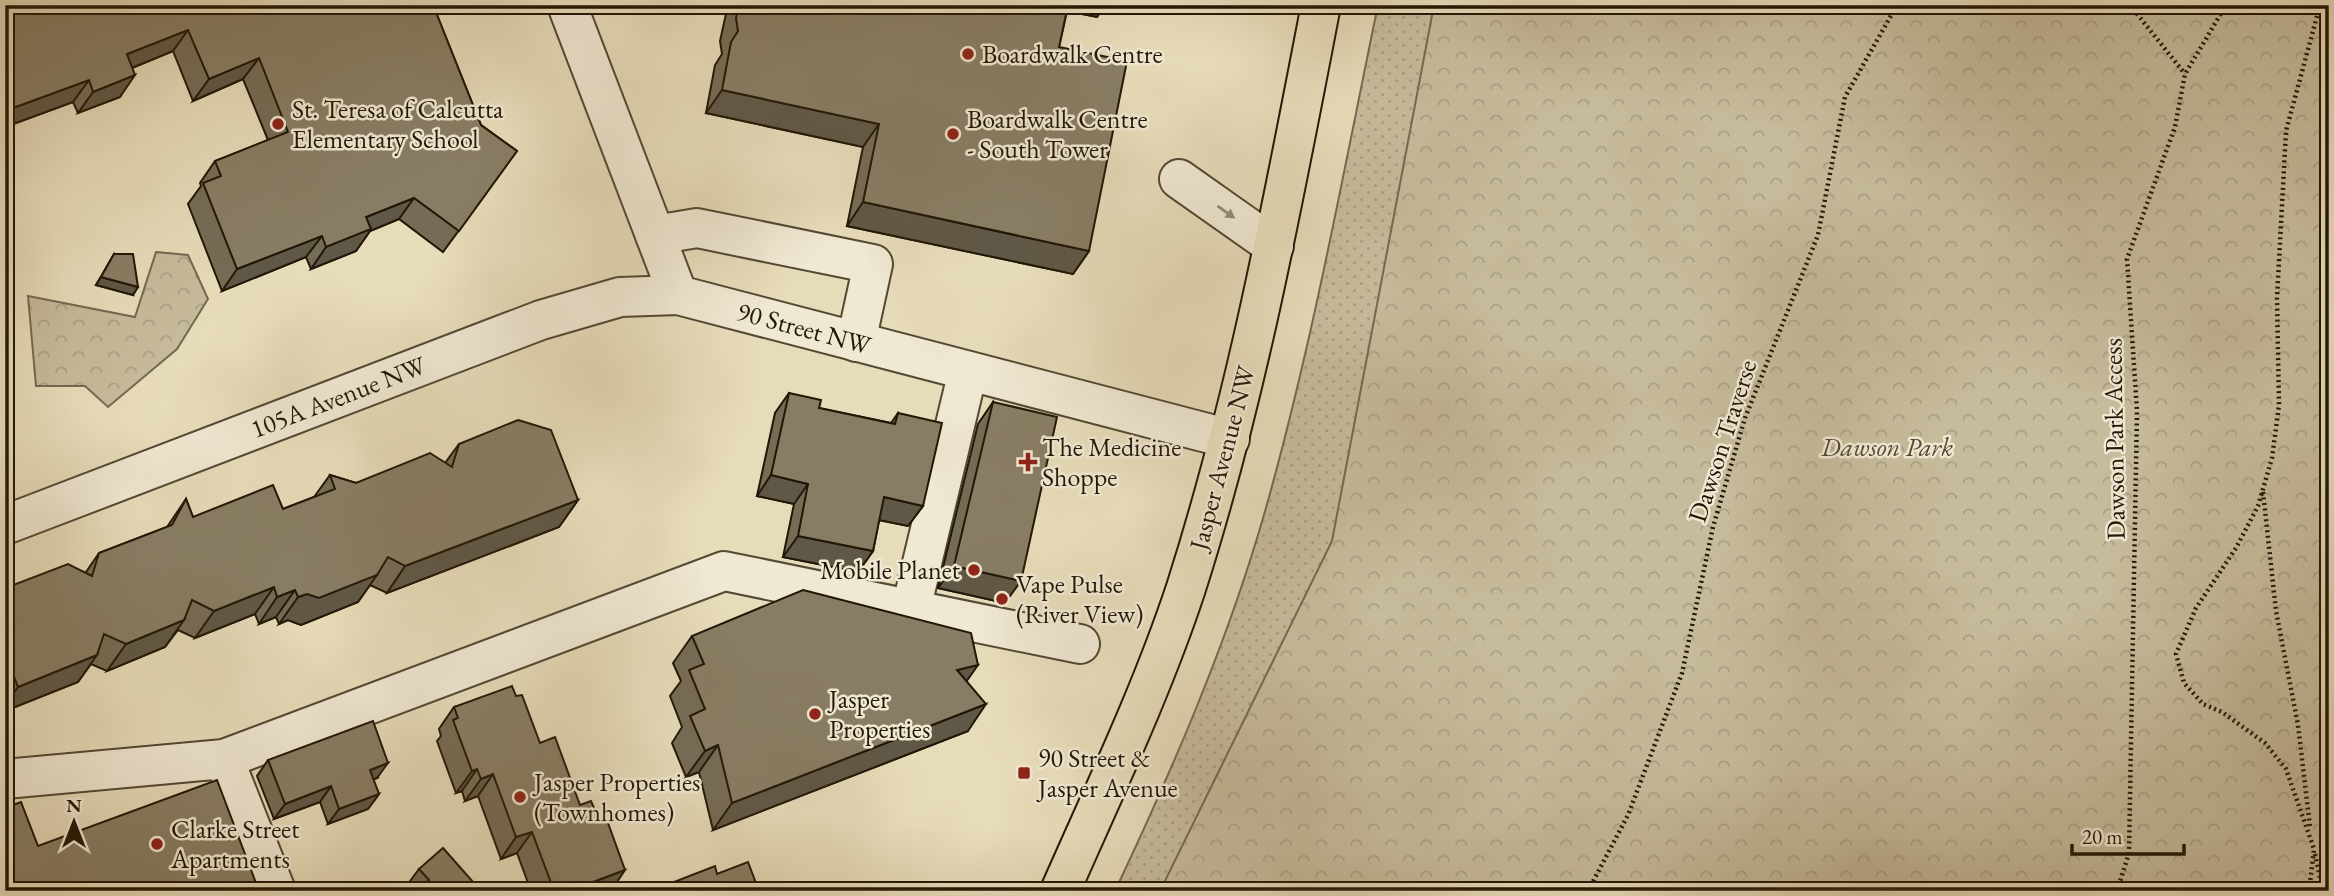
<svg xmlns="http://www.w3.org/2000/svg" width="2334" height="896" viewBox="0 0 2334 896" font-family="'EB Garamond',serif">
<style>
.grass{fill:url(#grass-dots);stroke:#746952;stroke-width:2}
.forest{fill:url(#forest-crowns);stroke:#746952;stroke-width:2}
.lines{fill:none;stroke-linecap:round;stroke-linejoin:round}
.minor-casing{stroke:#534834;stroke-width:42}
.major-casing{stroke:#221707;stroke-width:42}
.path{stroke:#221707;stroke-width:4.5;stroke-dasharray:2 3.5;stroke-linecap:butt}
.minor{stroke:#efe8d2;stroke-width:38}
.major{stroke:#e7dcba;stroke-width:38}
.wall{fill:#756c56;stroke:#221707;stroke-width:2}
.shaded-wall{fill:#5f5846;stroke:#221707;stroke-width:2}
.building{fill:#887d64;stroke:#221707;stroke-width:2}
.oneway{fill:#938a77}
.poi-dot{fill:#8f2418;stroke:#efe8d2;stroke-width:2.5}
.labels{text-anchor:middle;stroke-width:5;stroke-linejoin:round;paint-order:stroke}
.poi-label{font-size:26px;fill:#221707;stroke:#efe8d2;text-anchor:start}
.street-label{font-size:26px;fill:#221707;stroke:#efe8d2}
.park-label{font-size:26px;font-style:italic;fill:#534834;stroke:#efe8d2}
</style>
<defs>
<pattern id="grass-dots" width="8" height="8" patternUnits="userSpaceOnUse" patternTransform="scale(1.75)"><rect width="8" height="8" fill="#c6bb9c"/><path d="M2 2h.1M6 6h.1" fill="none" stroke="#aaa085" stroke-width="1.8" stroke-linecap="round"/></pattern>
<pattern id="forest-crowns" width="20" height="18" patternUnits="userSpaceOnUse" patternTransform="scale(1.75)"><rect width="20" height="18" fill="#c6bb9c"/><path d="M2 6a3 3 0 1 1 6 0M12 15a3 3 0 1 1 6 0" fill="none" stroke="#aaa085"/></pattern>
</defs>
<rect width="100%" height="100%" fill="#e7dcba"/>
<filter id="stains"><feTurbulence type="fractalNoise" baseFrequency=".00286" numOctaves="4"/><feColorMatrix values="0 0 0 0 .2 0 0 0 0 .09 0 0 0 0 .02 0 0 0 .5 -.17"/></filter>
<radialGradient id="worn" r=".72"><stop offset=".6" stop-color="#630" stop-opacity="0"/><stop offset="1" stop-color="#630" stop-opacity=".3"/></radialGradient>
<path class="grass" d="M1378 5H1496L1229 891H1115C1175 764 1232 632 1269 497 1314 335 1344 169 1378 5Z"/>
<g class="forest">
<path d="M1434 5H2329V891H1160L1332 541Z"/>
<path d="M156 252 188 255 208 299 177 349 108 407 85 386H36L28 296 135 317Z"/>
</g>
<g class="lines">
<g class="minor-casing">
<g id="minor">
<path d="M567 5 678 295"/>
<path d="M1179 179 1274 246"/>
<path d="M655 235 697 228 873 264 856 342"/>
<path d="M5 525 541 320 620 297 678 295 1230 439"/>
<path d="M911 609 968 371"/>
<path d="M224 759 276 891"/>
<path d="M5 779 224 759 724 571 1080 644"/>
</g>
</g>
<g class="major-casing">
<path id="major" d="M1060 891C1104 791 1152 691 1186 588 1247 397 1283 201 1321 5"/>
</g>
<g class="path">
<path d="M2130 5 2185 74"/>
<path d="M2263 492 2276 611 2298 725 2310 827"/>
<path d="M2315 854 2323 891"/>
<path d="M1588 891 1628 815 1682 673 1713 527 1745 418 1818 235 1845 97 1897 5"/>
<path d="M2117 891 2129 853 2137 411 2127 259 2175 127 2185 74 2226 5"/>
<path d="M2309 891 2314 849 2286 769 2265 743 2222 712 2203 704 2184 683 2176 654 2196 608 2236 548 2258 506 2272 458 2279 405 2277 298 2286 131 2320 5"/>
</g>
<use href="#minor" class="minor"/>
<use href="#major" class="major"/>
</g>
<g class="wall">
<path d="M5 5H433L481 125 517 151 443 252 399 219 370 231 356 251 311 269 306 257 222 291 188 204 201 186 200 183 215 161 268 140 243 79 193 101 173 51 132 68 120 97 78 113 73 102 5 127Z"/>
<path d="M728 5H1105L1097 17 1067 11 1059 47 1089 251 1073 274 847 226 863 147 706 113 715 65 722 54 720 41Z"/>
<path d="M114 254 133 295 96 285Z"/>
<path d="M789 393 819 408 891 423 898 413 923 506 908 526 879 520 873 551 858 572 783 557 794 504 757 496 775 413Z"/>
<path d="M993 402 1005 603 938 588 978 424Z"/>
<path d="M459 444 578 500 559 527 387 593 370 585 358 602 301 625 288 620 279 624 276 617 259 624 255 614 195 638 178 630 165 647 107 671 91 664 78 682 5 711V591L86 572 99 553 167 527 186 499 193 517 283 509 314 497 330 475 356 483 445 463Z"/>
<path d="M692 636 967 681 968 731 713 830 699 772 686 777 672 743 682 727 670 696 681 681 673 663Z"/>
<path d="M516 696 540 743 611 891H531L517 853 501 859 478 796 465 801 462 791 456 793 437 741 441 736 439 729 454 707Z"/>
<path d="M268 760 377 778 373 780 379 794 368 809 328 824 320 802 274 819 257 776Z"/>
<path d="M419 869 481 891H414L408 884Z"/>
</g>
<g class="shaded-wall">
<path d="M1058 5H1105L1097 17 1056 9Z"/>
<path d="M188 30 173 51 112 76 127 54Z"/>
<path d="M259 58 243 79 193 101 209 79Z"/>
<path d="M135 75 120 97 78 113 93 92Z"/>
<path d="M89 80 73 102 5 127V119L13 108Z"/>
<path d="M722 90 879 124 863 147 706 113Z"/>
<path d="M414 198 399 219 370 231 356 251 311 269 326 247 366 217Z"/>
<path d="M863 202 1089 251 1073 274 847 226Z"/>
<path d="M322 236 306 257 222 291 237 269Z"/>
<path d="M101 277 138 287 133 295 96 285Z"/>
<path d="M771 475 808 484 794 504 757 496Z"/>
<path d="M884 497 923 506 908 526 869 518Z"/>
<path d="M578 500 559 527 387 593 405 566Z"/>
<path d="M798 536 873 551 858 572 783 557Z"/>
<path d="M954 566 1021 581 1005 603 938 588Z"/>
<path d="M377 575 358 602 301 625 288 620 279 624 298 597 307 594Z"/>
<path d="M274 587 255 614 195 638 214 611Z"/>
<path d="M295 590 276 617 259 624 277 597Z"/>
<path d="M184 620 165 647 107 671 126 644Z"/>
<path d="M97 655 78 682 5 711V705L18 687Z"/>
<path d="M978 665 959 692 957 670Z"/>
<path d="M986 704 968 731 713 830 732 803Z"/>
<path d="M718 745 699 772 686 777 705 751Z"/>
<path d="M388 763 377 778 359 785 370 770Z"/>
<path d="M477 769 462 791 456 793 472 771Z"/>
<path d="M493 774 478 796 465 801 481 779Z"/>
<path d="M331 786 320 802 274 819 285 804Z"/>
<path d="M379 794 368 809 328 824 339 809Z"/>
<path d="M532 832 517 853 501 859 516 837Z"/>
<path d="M625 870 611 891H569Z"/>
</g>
<g class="building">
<path d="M5 5H433L481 125 517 151 459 231 414 198 366 217 371 229 326 247 322 236 237 269 203 183 221 176 215 161 288 132 259 58 209 79 188 30 127 54 135 75 93 92 89 80 13 108 5 89Z"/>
<path d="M739 5H1068L1059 47 1127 61 1089 251 863 202 879 124 722 90 731 42 738 31 736 18Z"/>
<path d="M114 254H133L138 287 101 277Z"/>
<path d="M789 393 821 400 819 408 895 424 898 413 942 423 923 506 884 497 873 551 798 536 808 484 771 475Z"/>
<path d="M993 402 1057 417 1021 581 954 566Z"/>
<path d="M518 420 551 430 578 500 405 566 388 557 377 575 319 598 307 594 298 597 295 590 277 597 274 587 214 611 192 600 184 620 126 644 104 634 97 655 18 687 5 654V592L8 587 68 564 92 576 99 553 172 525 186 499 193 517 273 485 283 509 335 489 330 475 356 483 430 453 452 467 459 444Z"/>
<path d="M803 590 971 633 978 665 957 670 986 704 732 803 718 745 705 751 690 716 705 709 689 670 704 664 692 636Z"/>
<path d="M512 686 516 696 522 695 540 743 555 737 580 805 591 801 597 815 604 812 625 870 569 891H560L558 886 553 888 532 832 516 837 493 774 481 779 477 769 472 771 453 720 458 718 454 707Z"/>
<path d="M373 721 388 763 370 770 379 794 339 809 331 786 285 804 268 760Z"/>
<path d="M217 780 259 891H5V808L21 802 38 846Z"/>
<path d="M443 848 481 891H423L421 888 429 880 419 869Z"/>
<path d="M748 862 759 891H651L715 866 717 874Z"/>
</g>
<defs><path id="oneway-solid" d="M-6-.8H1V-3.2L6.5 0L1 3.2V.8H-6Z" transform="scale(1.75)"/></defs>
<use class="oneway" href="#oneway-solid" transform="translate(1226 212) rotate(35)"/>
<g class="poi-dot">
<circle cx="968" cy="54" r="7"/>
<circle cx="278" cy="124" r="7"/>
<circle cx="953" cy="134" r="7"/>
<path d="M1024.5 451.5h7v7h7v7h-7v7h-7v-7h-7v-7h7z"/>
<circle cx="974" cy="570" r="7"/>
<circle cx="1002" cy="599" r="7"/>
<circle cx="815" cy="714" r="7"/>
<rect x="1017" y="766" width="14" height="14" rx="3.5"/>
<circle cx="520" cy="797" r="7"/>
<circle cx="157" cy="844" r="7"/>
</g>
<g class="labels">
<g class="poi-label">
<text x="982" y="63">Boardwalk Centre</text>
<text x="292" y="118">St. Teresa of Calcutta<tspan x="292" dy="30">Elementary School</tspan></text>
<text x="967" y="128">Boardwalk Centre<tspan x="967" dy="30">- South Tower</tspan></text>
<text x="1042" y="456">The Medicine<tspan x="1042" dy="30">Shoppe</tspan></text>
<text x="960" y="579" text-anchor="end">Mobile Planet</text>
<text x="1016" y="593">Vape Pulse<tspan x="1016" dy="30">(River View)</tspan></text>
<text x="829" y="708">Jasper<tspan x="829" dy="30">Properties</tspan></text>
<text x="1038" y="767">90 Street &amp;<tspan x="1038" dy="30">Jasper Avenue</tspan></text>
<text x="534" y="791">Jasper Properties<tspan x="534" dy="30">(Townhomes)</tspan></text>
<text x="171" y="838">Clarke Street<tspan x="171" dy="30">Apartments</tspan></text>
</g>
<g class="street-label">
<text transform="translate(804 328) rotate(15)" y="9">90 Street NW</text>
<text transform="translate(338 397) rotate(-21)" y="9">105A Avenue NW</text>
<text transform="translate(2114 439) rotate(-91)" y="9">Dawson Park Access</text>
<text transform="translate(1722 441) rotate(-72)" y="9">Dawson Traverse</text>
<text transform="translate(1222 458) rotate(-75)" y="9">Jasper Avenue NW</text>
</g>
<g class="park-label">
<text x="1887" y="456">Dawson Park</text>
</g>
</g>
<rect width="2334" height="896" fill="none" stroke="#e7dcba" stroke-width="28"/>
<rect x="7" y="7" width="2320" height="882" fill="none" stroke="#221707" stroke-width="3.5"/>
<rect x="14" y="14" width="2306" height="868" fill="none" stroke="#221707" stroke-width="2"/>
<g transform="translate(74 822)" stroke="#efe8d2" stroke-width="5" paint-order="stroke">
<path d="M0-5L12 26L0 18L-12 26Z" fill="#221707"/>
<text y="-10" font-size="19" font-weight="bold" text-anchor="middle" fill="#221707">N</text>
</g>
<path d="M2072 844v10h112v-10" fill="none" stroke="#221707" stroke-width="3.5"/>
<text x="2082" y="844" font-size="21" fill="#221707" stroke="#efe8d2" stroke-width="5" paint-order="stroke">20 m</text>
<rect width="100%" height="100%" filter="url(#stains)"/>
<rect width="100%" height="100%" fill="url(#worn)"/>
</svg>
